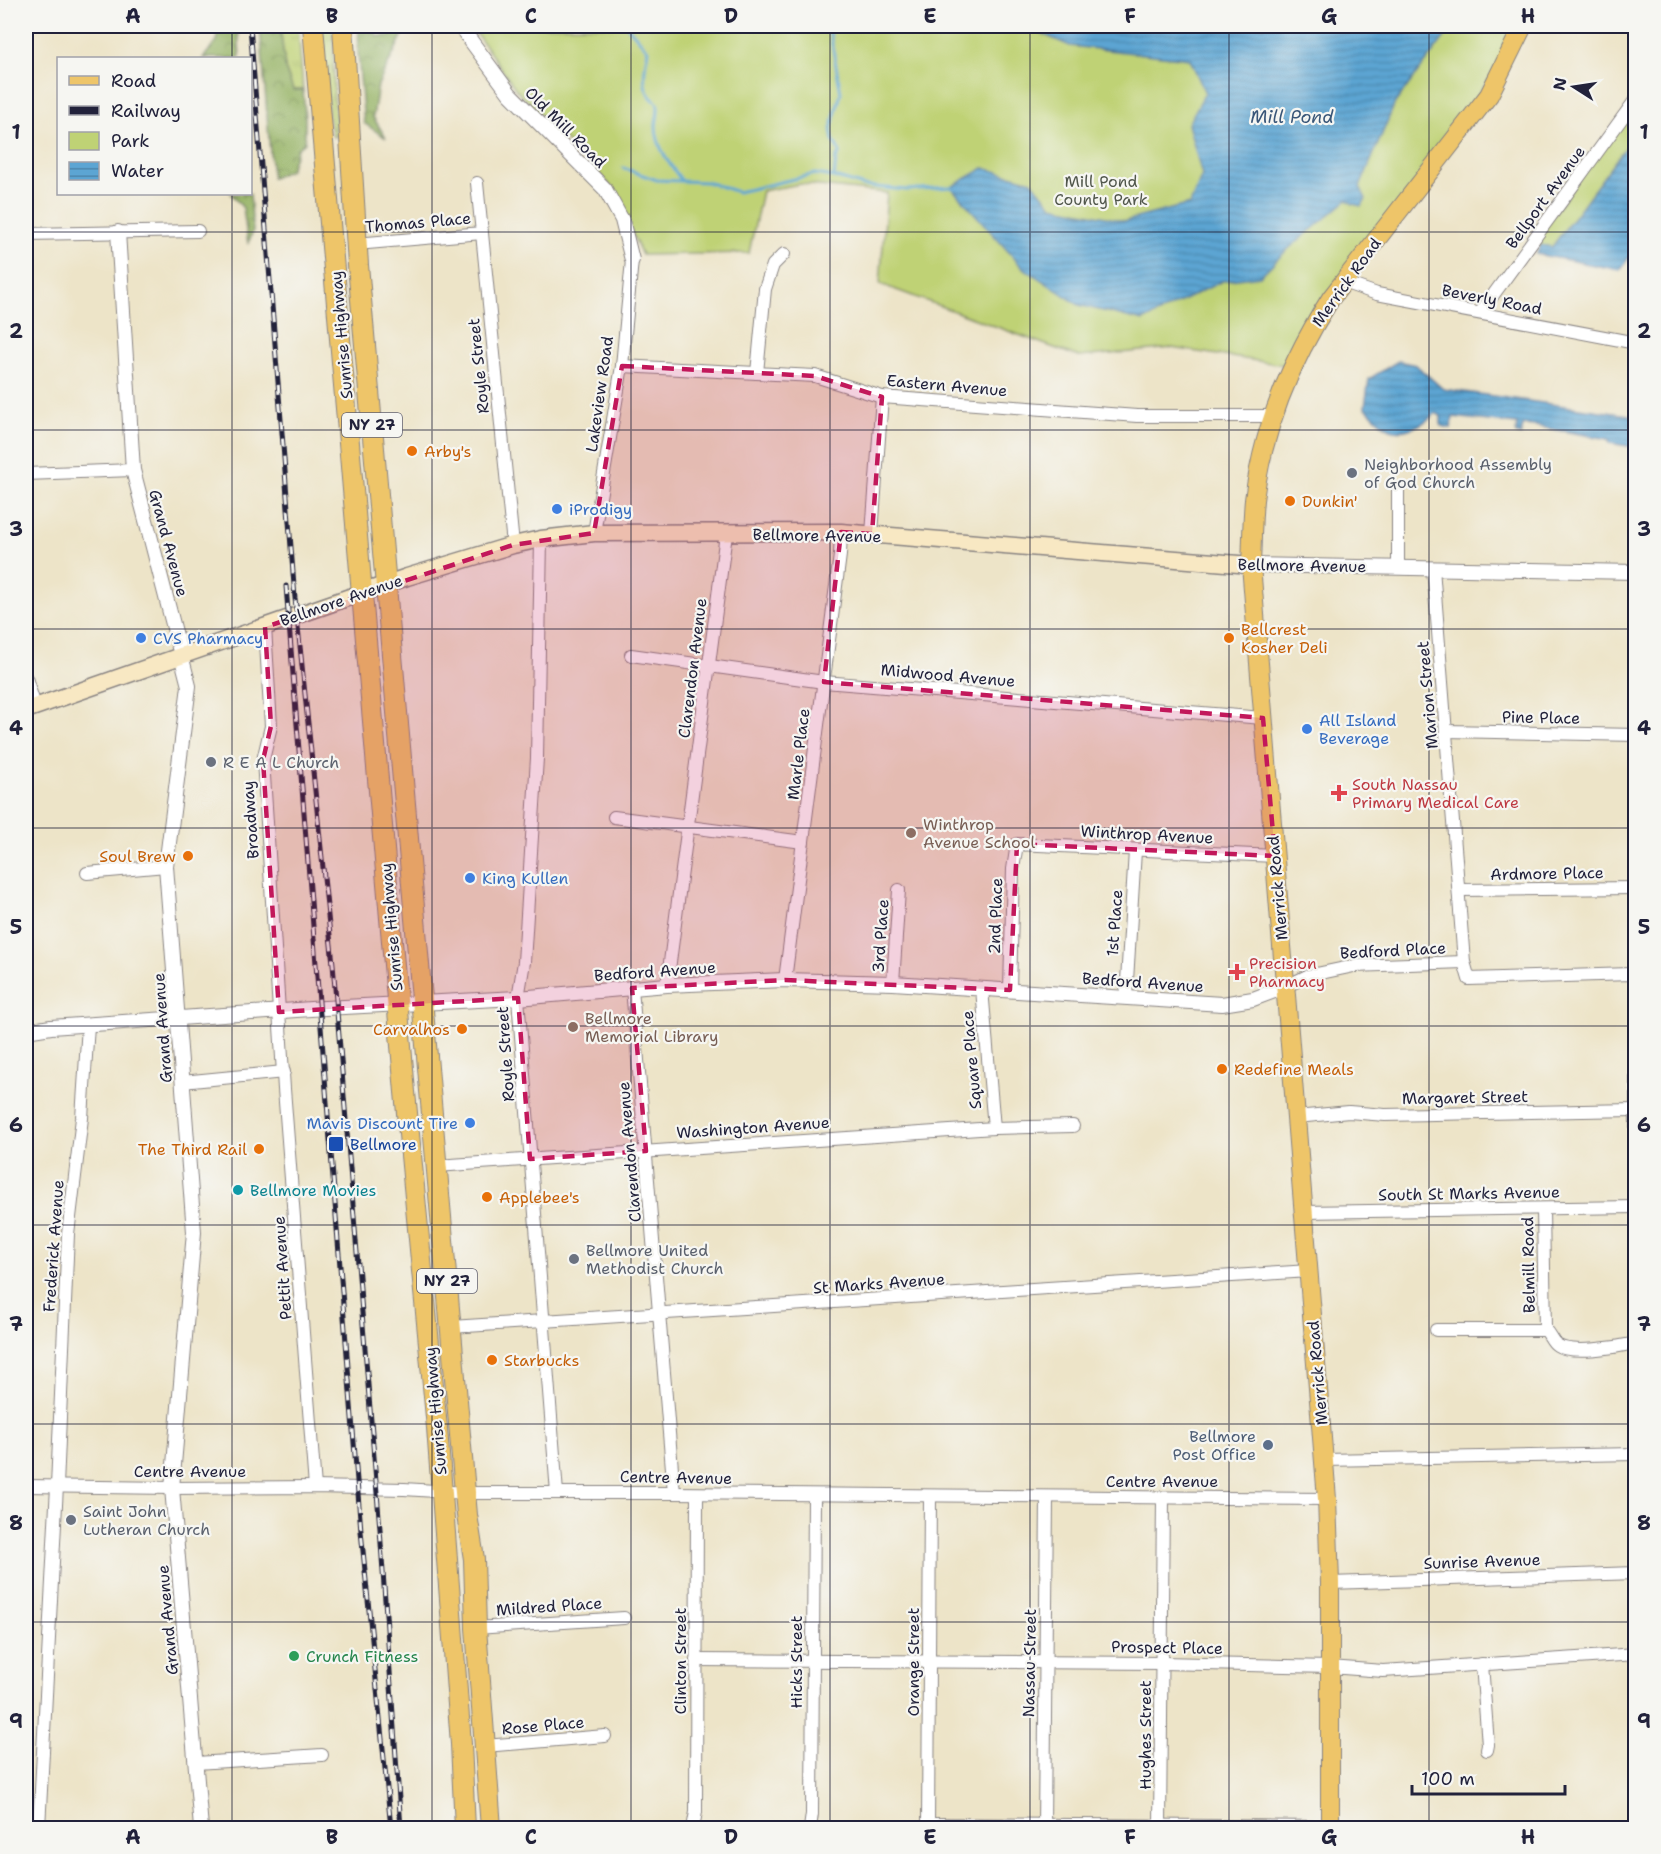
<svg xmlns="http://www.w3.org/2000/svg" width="1661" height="1854" viewBox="0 0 1661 1854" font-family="'Shantell Sans',sans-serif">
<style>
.grass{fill:url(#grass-tufts);stroke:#707a58;stroke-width:1.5}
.forest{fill:url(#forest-crowns);stroke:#5c6b50;stroke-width:1.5}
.green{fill:#bfd275;stroke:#707a58;stroke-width:1.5}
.water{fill:url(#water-rules);stroke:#3f6487;stroke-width:1.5}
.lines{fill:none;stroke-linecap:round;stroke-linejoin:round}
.stream{stroke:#5ca5d3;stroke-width:3}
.minor-casing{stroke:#888382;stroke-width:14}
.tertiary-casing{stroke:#888382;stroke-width:16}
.secondary-casing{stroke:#888382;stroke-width:19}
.primary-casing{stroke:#888382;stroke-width:20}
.trunk-casing{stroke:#888382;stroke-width:22}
.minor{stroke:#fff;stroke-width:12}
.tertiary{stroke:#fff;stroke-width:14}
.secondary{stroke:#f8e8c3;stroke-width:16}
.primary{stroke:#eec569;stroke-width:18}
.trunk{stroke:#eec569;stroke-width:20}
.rail-casing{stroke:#22223b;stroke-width:5}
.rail{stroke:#f6f6f2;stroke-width:3;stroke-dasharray:9;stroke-linecap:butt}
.marked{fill:#c2185b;fill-opacity:0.2;stroke:#c2185b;stroke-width:4.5;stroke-dasharray:12 8;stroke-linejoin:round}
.grid{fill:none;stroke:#22223b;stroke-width:1.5;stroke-opacity:0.55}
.food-dot{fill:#e8710a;stroke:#f6f6f2;stroke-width:2}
.worship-dot{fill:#6b7280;stroke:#f6f6f2;stroke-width:2}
.shop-dot{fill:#3f7fe0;stroke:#f6f6f2;stroke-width:2}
.health-dot{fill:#e0444e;stroke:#f6f6f2;stroke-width:2}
.education-dot{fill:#8d6e63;stroke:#f6f6f2;stroke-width:2}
.transit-dot{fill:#1a4fb4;stroke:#f6f6f2;stroke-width:2}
.culture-dot{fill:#0f9aa8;stroke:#f6f6f2;stroke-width:2}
.service-dot{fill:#5c6f8a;stroke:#f6f6f2;stroke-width:2}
.leisure-dot{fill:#2e9e5b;stroke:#f6f6f2;stroke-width:2}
.labels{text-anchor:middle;stroke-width:4.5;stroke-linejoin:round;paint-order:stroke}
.shield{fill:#f6f6f2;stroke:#626272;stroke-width:1.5}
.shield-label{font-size:15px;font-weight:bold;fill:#22223b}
.street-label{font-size:16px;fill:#22223b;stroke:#f6f6f2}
.park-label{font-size:16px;fill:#51574c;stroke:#f6f6f2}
.food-label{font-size:16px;fill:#c56008;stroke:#f6f6f2;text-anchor:start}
.worship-label{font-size:16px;fill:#5b616d;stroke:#f6f6f2;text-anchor:start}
.shop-label{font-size:16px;fill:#366cbe;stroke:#f6f6f2;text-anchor:start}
.health-label{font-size:16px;fill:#be3a42;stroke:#f6f6f2;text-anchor:start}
.education-label{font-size:16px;fill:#785e54;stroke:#f6f6f2;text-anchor:start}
.transit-label{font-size:16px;fill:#164399;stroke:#f6f6f2;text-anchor:start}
.culture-label{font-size:16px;fill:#0d838f;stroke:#f6f6f2;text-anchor:start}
.service-label{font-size:16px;fill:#4e5e75;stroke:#f6f6f2;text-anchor:end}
.leisure-label{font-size:16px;fill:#27864d;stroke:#f6f6f2;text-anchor:start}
.water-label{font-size:18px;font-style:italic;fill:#395678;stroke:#f6f6f2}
.neatline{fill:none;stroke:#22223b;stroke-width:2}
.grid-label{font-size:20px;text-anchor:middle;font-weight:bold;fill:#22223b}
</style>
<defs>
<pattern id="grass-tufts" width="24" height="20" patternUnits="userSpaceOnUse" patternTransform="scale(1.5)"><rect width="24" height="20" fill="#bfd275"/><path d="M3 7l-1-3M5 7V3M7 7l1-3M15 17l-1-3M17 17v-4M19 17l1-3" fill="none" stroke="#a4b466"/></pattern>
<pattern id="forest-crowns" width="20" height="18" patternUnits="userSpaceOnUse" patternTransform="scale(1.5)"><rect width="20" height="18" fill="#97b466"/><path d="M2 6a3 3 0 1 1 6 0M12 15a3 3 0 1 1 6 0" fill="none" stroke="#7b9255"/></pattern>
<pattern id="water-rules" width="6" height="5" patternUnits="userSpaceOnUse" patternTransform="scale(1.5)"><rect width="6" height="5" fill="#5ca5d3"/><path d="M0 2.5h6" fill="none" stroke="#4c86ac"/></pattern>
</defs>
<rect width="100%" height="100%" fill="#f6f6f2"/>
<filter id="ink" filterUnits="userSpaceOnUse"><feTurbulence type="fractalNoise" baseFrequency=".0167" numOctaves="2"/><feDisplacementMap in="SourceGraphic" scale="12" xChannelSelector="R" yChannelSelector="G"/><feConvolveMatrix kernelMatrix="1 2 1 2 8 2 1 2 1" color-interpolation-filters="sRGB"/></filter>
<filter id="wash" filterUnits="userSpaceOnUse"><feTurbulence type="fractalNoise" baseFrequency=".008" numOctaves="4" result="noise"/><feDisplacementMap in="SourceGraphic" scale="24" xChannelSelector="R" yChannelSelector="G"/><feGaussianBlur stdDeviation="1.35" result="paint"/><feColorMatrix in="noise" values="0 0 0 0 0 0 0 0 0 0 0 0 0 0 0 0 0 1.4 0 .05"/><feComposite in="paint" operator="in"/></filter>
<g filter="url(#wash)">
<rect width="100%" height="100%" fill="#ede4c8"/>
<g class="grass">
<path d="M280 26H298L303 90H293L285 68Z"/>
<path d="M320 26H333L334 93 337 136 333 137 329 120Z"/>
</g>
<g class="forest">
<path d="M216 26H238L240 58H203L217 41Z"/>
<path d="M260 26H280L285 68 293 90H303L305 114V142L297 149 290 170 272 178Z"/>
<path d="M359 26H373L377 36H390L391 26H407L378 85 373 117 386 138 364 123 358 52Z"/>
<path d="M231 194H250L253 231 248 244 243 208Z"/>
</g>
<g class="green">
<path d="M471 26H1517L1500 62 1449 139 1307 322 1284 365 1172 348 1079 357 880 284 887 193 800 184 762 191 749 253 642 255 609 184 517 91Z"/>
<path d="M1635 101V134L1552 247 1532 244Z"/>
</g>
<g class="water">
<path d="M1024 26H1450V30L1395 103 1360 187 1366 199 1361 206 1353 204 1347 200 1287 250 1260 276 1222 281 1143 321 1079 305 1022 267 951 187 984 168 1032 181 1052 206 1125 221 1190 204 1202 175 1188 124 1205 93 1190 59 1070 46Z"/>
<path d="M1635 134V249L1620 270 1536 254 1541 245 1552 247Z"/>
<path d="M1398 361 1416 365 1443 389 1635 416V447L1610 443 1609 439 1535 426 1523 425 1521 435 1516 434 1517 424 1453 417 1451 428 1441 426V416L1436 413C1424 424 1402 437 1387 427 1379 422 1372 414 1365 407L1369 379Z"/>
</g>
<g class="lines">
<g class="stream">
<path d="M627 26 648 50C646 64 640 83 650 96 652 99 655 100 657 103 660 110 656 119 656 126 656 147 670 165 682 181"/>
<path d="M817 26 830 33 841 93 831 129 833 140 840 152 836 159 834 177 864 186 907 190 951 187 955 189"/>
<path d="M623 168 657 180 707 182 738 192 815 174 834 177"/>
</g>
</g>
</g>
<g filter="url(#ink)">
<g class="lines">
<g class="minor-casing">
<g id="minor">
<path d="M477 183 513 545"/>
<path d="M26 234 198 231"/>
<path d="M356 244 482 233"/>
<path d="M1343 282 1377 294 1636 343"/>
<path d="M1480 313 1636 99"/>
<path d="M622 366 815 376 882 397 1137 416H1273"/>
<path d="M757 373 765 289 773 265 784 254"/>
<path d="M26 474 133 470"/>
<path d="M594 533 622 366 632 260"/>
<path d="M872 534 882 397"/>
<path d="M541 539 537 758 524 962 518 998 557 1493"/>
<path d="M1398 567V489"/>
<path d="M1433 568 1464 962 1469 979 1631 974 1636 977"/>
<path d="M265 627 271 726 263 760 284 1089 315 1487"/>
<path d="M631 655 824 682 1263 718"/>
<path d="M26 678 35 706"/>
<path d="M1446 731 1636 735"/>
<path d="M614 817 803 842"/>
<path d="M87 873 166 866"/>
<path d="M1459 890 1636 888"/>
<path d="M785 980 840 555 841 532"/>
<path d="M893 983 899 890"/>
<path d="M667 985 726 534"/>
<path d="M1285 987 1307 976 1354 966 1464 962"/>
<path d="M632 988 674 1493"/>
<path d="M982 989 994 1128"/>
<path d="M1010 990 1013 869 1017 844 1275 856"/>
<path d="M1126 997 1135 851"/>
<path d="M1636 1053V1141"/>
<path d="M182 1082 284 1072"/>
<path d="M1296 1117 1349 1112 1385 1115 1635 1110"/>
<path d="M436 1166 994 1128 1073 1126"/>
<path d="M1543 1209 1545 1330C1550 1334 1551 1341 1557 1345 1571 1355 1618 1347 1636 1343"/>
<path d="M1304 1212 1636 1207"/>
<path d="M451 1327 1309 1271"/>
<path d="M1436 1330H1545"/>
<path d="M1324 1460 1636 1454"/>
<path d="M26 1486 172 1488 315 1487 404 1489 466 1493H674L1327 1499"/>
<path d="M1330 1583 1636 1573"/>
<path d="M476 1628 624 1618"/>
<path d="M696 1660 1162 1663 1330 1667 1383 1671 1636 1654"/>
<path d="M1482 1664 1488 1745 1487 1750"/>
<path d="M485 1746 605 1736"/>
<path d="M196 1763 322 1755"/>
<path d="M928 1824 1330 1827"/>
<path d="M39 1828 57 1486 68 1234 82 1118 88 1025"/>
<path d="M693 1828 696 1812 697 1494"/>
<path d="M810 1828 812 1814 814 1495"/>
<path d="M928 1828 930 1496"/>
<path d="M1044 1828 1047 1497"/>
<path d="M1160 1828 1163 1498"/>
</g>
</g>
<g class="tertiary-casing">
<g id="tertiary">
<path d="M460 26 510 94 605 189 622 220 632 260"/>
<path d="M118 232 133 470 189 686 166 866 194 1232 172 1488 201 1828"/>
<path d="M1251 565 1636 572"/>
<path d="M26 1031 51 1027 325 1008 518 998 667 985 785 980 893 983 1222 1004 1253 999 1285 987"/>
</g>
</g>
<g class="secondary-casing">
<path id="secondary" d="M26 710 407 577 513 545 541 539 594 533 841 532 1251 565"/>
</g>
<g class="primary-casing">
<path id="primary" d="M1330 1828V1583L1327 1499 1251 565C1252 543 1252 521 1254 500 1263 427 1292 359 1331 298L1489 95 1523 26"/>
</g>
<g class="trunk-casing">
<g id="trunk">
<path d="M313 26 405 1092 437 1428 461 1744 465 1828"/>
<path d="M343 26 358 265 467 1515 474 1559 476 1628 491 1828"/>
</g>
</g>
<use href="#minor" class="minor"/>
<use href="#tertiary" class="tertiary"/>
<use href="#secondary" class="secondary"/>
<use href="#primary" class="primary"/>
<use href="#trunk" class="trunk"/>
<g class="rail-casing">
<g id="rail">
<path d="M250 26 295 598 333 964 380 1529 401 1828"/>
<path d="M286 586 361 1531 391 1828"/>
</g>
</g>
<use href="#rail" class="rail"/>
</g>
</g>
<path class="marked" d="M622 366 815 376 882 397 872 534 841 532 824 682 1263 718 1275 856 1017 844 1010 990 785 980 632 988 646 1151 530 1159 518 998 279 1012 263 760 271 726 265 627 513 545 594 533Z"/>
<path class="grid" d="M232 26V58M432 26V1828M631 26V1828M830 26V1828M1030 26V1828M1229 26V1828M1429 26V1828M232 194V1828M26 232H1636M26 430H1636M26 629H1636M26 828H1636M26 1026H1636M26 1225H1636M26 1424H1636M26 1622H1636"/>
<g class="food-dot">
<circle cx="412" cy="451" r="6"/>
<circle cx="1290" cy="501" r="6"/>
<circle cx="1229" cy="638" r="6"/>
<circle cx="188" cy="856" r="6"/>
<circle cx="462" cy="1029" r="6"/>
<circle cx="1222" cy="1069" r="6"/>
<circle cx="259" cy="1149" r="6"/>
<circle cx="487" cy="1197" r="6"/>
<circle cx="492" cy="1360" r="6"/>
</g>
<g class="worship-dot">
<circle cx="1352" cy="473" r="6"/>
<circle cx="211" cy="762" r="6"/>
<circle cx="574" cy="1259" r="6"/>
<circle cx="71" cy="1520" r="6"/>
</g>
<g class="shop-dot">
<circle cx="557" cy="509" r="6"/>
<circle cx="141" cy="638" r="6"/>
<circle cx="1307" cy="729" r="6"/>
<circle cx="470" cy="878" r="6"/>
<circle cx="470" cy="1123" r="6"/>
</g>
<g class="health-dot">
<path d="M1336 784h6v6h6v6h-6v6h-6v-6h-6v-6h6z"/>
<path d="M1234 963h6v6h6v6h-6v6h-6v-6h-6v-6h6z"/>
</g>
<g class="education-dot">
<circle cx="911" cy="833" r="6"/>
<circle cx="573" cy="1027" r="6"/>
</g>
<rect class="transit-dot" x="328" y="1136" width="16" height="16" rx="3"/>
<circle class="culture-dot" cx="238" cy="1190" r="6"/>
<circle class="service-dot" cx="1268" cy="1445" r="6"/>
<circle class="leisure-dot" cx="294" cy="1656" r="6"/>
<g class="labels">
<g class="shield">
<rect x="342" y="413" width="60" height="24" rx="4.5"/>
<rect x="417" y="1269" width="60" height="24" rx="4.5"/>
</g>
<g class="shield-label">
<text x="372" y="430">NY 27</text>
<text x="447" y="1286">NY 27</text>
</g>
<g class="street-label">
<text transform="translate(566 127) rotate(45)" y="6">Old Mill Road</text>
<text transform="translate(1545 197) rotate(-54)" y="6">Bellport Avenue</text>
<text transform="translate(418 222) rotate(-5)" y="6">Thomas Place</text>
<text transform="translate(1346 282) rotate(-54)" y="6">Merrick Road</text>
<text transform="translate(1492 299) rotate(11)" y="6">Beverly Road</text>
<text transform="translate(341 335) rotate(-95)" y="6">Sunrise Highway</text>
<text transform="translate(478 366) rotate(-96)" y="6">Royle Street</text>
<text transform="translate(947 385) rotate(5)" y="6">Eastern Avenue</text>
<text transform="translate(599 394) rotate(-82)" y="6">Lakeview Road</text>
<text transform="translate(817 535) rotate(1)" y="6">Bellmore Avenue</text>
<text transform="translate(169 543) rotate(75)" y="6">Grand Avenue</text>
<text transform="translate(1302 565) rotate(1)" y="6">Bellmore Avenue</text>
<text transform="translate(341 600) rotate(-19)" y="6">Bellmore Avenue</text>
<text transform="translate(692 668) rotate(-83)" y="6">Clarendon Avenue</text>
<text transform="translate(948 675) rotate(5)" y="6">Midwood Avenue</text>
<text transform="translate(1427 695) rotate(-95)" y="6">Marion Street</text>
<text transform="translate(1541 717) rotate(1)" y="6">Pine Place</text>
<text transform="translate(798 754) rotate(-83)" y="6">Marle Place</text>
<text transform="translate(250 820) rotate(-94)" y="6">Broadway</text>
<text transform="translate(1147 834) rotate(3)" y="6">Winthrop Avenue</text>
<text transform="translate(1547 873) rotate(-1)" y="6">Ardmore Place</text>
<text transform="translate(1277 888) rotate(-95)" y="6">Merrick Road</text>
<text transform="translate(995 916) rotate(-88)" y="6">2nd Place</text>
<text transform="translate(1114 923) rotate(-86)" y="6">1st Place</text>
<text transform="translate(391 927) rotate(-95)" y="6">Sunrise Highway</text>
<text transform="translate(880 936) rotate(-86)" y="6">3rd Place</text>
<text transform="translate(1393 950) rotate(-3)" y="6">Bedford Place</text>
<text transform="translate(655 971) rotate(-4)" y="6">Bedford Avenue</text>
<text transform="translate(1143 982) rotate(4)" y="6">Bedford Avenue</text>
<text transform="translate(162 1028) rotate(-94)" y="6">Grand Avenue</text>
<text transform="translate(505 1054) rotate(-94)" y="6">Royle Street</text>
<text transform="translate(971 1060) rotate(-95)" y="6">Square Place</text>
<text transform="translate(1465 1097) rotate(-1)" y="6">Margaret Street</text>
<text transform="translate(753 1127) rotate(-4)" y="6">Washington Avenue</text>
<text transform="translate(629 1152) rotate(-95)" y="6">Clarendon Avenue</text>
<text transform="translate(1469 1193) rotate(-1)" y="6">South St Marks Avenue</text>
<text transform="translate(53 1246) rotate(-86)" y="6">Frederick Avenue</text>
<text transform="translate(1528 1265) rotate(-91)" y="6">Belmill Road</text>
<text transform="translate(282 1268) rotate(-94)" y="6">Pettit Avenue</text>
<text transform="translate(879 1283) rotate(-4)" y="6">St Marks Avenue</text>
<text transform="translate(1317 1373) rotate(-95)" y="6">Merrick Road</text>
<text transform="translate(435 1411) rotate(-95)" y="6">Sunrise Highway</text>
<text x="190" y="1477">Centre Avenue</text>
<text transform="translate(676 1477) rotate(1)" y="6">Centre Avenue</text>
<text x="1162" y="1487">Centre Avenue</text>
<text transform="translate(1482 1561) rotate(-2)" y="6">Sunrise Avenue</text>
<text transform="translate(549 1606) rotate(-4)" y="6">Mildred Place</text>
<text transform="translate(167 1620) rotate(-95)" y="6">Grand Avenue</text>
<text transform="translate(1167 1647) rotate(1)" y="6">Prospect Place</text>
<text transform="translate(680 1661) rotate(-90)" y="6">Clinton Street</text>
<text transform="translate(796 1662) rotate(-90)" y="6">Hicks Street</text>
<text transform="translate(913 1662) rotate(-90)" y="6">Orange Street</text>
<text transform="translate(1029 1663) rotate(-89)" y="6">Nassau Street</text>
<text transform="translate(543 1725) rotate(-5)" y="6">Rose Place</text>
<text transform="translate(1145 1735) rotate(-90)" y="6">Hughes Street</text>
</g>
<g class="park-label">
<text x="1101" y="187">Mill Pond<tspan x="1101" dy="18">County Park</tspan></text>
</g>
<g class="food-label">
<text x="424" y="457">Arby's</text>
<text x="1302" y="507">Dunkin'</text>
<text x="1241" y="635">Bellcrest<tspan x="1241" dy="18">Kosher Deli</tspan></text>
<text x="176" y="862" text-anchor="end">Soul Brew</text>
<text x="450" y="1035" text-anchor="end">Carvalhos</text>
<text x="1234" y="1075">Redefine Meals</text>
<text x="247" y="1155" text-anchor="end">The Third Rail</text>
<text x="499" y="1203">Applebee's</text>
<text x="504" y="1366">Starbucks</text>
</g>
<g class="worship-label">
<text x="1364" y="470">Neighborhood Assembly<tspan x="1364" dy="18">of God Church</tspan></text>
<text x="223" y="768">R E A L Church</text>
<text x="586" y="1256">Bellmore United<tspan x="586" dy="18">Methodist Church</tspan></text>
<text x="83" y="1517">Saint John<tspan x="83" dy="18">Lutheran Church</tspan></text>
</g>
<g class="shop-label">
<text x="569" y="515">iProdigy</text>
<text x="153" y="644">CVS Pharmacy</text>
<text x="1319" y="726">All Island<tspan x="1319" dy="18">Beverage</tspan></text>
<text x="482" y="884">King Kullen</text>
<text x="458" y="1129" text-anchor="end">Mavis Discount Tire</text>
</g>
<g class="health-label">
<text x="1352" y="790">South Nassau<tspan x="1352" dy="18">Primary Medical Care</tspan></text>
<text x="1249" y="969">Precision<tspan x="1249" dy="18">Pharmacy</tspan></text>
</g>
<g class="education-label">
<text x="923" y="830">Winthrop<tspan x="923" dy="18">Avenue School</tspan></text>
<text x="585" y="1024">Bellmore<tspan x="585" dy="18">Memorial Library</tspan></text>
</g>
<g class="transit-label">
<text x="350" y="1150">Bellmore</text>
</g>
<g class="culture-label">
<text x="250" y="1196">Bellmore Movies</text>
</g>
<g class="service-label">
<text x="1256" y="1442">Bellmore<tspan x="1256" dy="18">Post Office</tspan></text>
</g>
<g class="leisure-label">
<text x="306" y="1662">Crunch Fitness</text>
</g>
<g class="water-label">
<text x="1292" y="123">Mill Pond</text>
</g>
</g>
<rect width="1661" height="1854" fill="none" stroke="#f6f6f2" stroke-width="66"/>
<rect x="57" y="57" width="195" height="138" fill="#f6f6f2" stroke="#a1a1a9" stroke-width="1.5"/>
<rect x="69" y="76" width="30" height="9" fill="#eec569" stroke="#a1a1a9" stroke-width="1.5"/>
<text x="111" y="87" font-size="18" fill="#22223b">Road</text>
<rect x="69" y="106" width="30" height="9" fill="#22223b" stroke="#a1a1a9" stroke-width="1.5"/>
<text x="111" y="117" font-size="18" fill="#22223b">Railway</text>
<rect x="69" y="132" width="30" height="18" fill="#bfd275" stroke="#a1a1a9" stroke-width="1.5"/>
<text x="111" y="147" font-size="18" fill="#22223b">Park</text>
<rect x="69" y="162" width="30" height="18" fill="url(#water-rules)" stroke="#a1a1a9" stroke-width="1.5"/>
<text x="111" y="177" font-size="18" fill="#22223b">Water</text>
<g transform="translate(1574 87) rotate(282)" stroke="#f6f6f2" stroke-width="4.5" paint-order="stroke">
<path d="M0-4.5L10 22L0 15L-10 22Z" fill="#22223b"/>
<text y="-9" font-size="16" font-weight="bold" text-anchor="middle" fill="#22223b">N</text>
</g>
<path d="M1412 1785v9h153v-9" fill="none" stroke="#22223b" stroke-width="3"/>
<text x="1421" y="1785" font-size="18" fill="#22223b" stroke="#f6f6f2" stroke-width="4.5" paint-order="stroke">100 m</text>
<rect x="33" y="33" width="1595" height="1788" class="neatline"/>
<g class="grid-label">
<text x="133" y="23">A</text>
<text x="332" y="23">B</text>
<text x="531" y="23">C</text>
<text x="731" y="23">D</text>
<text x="930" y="23">E</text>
<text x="1130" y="23">F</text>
<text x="1329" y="23">G</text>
<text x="1528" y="23">H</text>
<text x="16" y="139">1</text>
<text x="1644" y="139">1</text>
<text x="16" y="338">2</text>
<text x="1644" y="338">2</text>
<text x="16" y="536">3</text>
<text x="1644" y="536">3</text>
<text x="16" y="735">4</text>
<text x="1644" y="735">4</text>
<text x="16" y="934">5</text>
<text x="1644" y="934">5</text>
<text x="16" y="1132">6</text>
<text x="1644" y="1132">6</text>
<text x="16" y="1331">7</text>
<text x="1644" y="1331">7</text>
<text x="16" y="1530">8</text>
<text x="1644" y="1530">8</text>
<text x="16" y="1728">9</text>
<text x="1644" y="1728">9</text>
<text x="133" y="1844">A</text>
<text x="332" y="1844">B</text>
<text x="531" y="1844">C</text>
<text x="731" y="1844">D</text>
<text x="930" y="1844">E</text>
<text x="1130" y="1844">F</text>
<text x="1329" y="1844">G</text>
<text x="1528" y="1844">H</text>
</g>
</svg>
